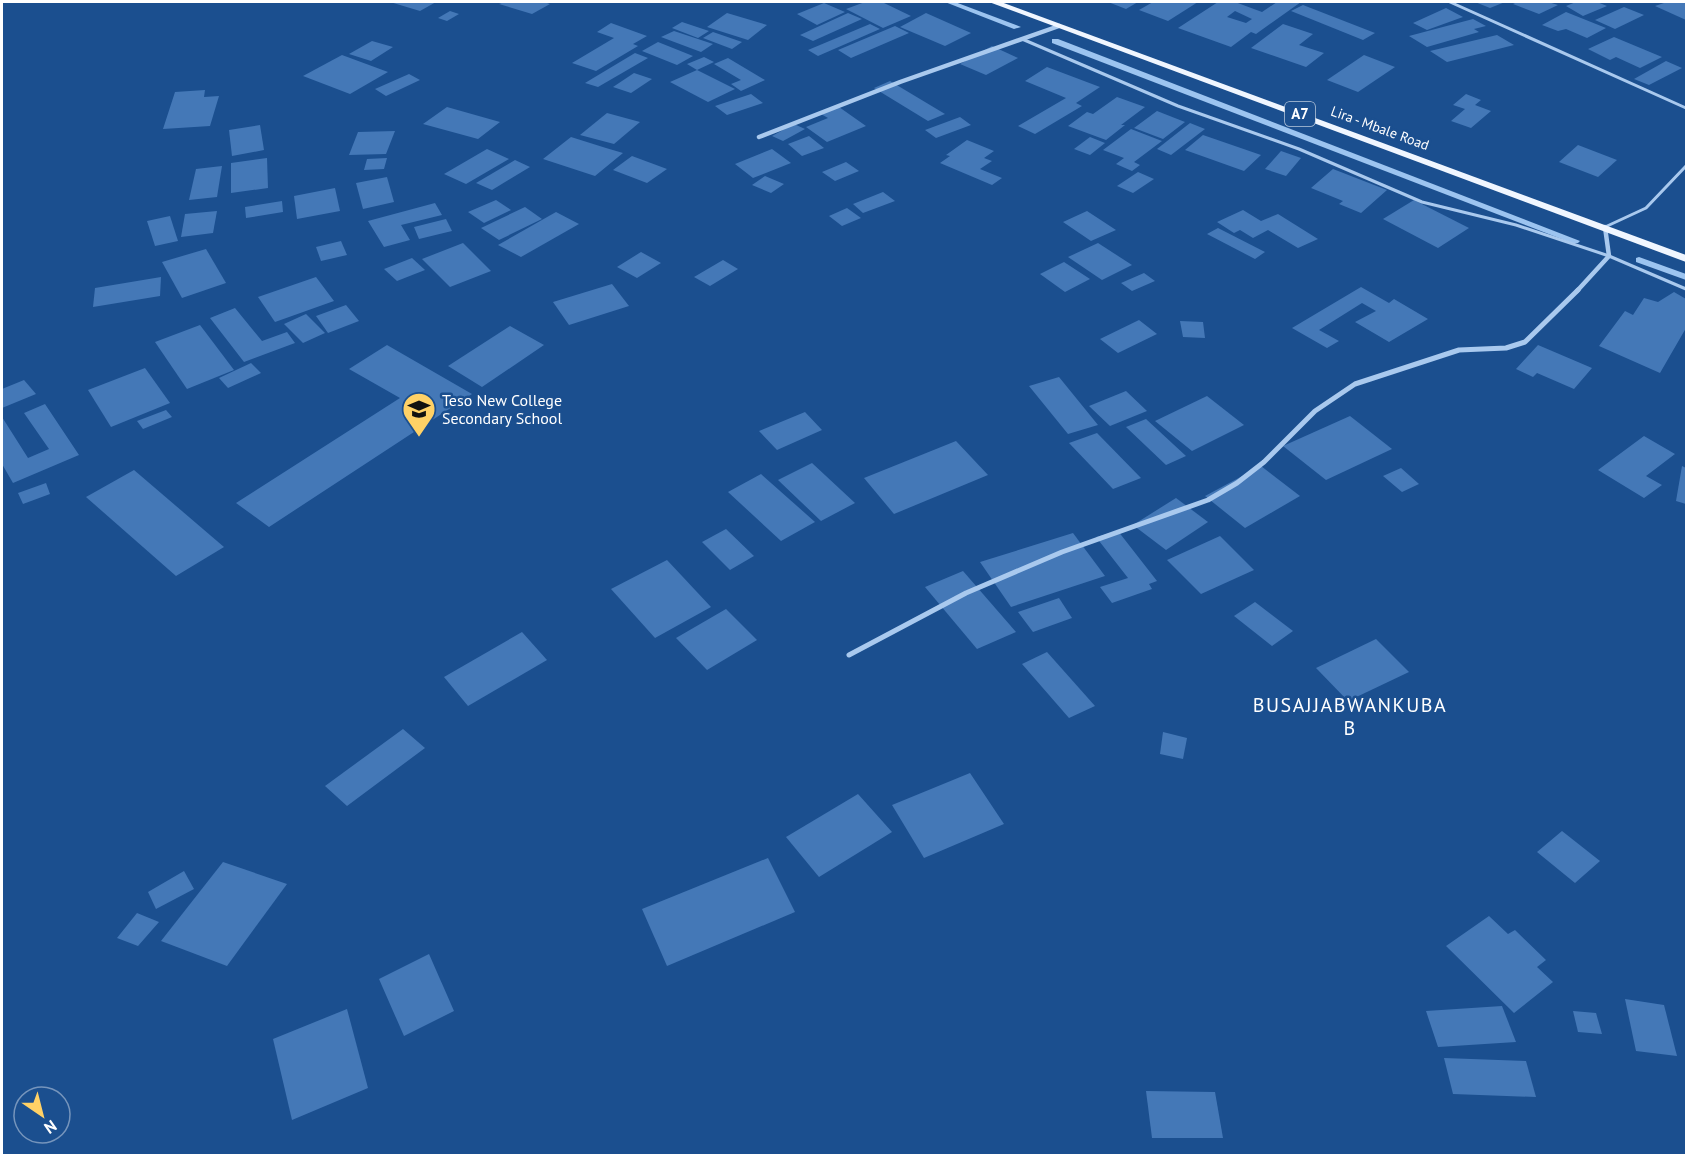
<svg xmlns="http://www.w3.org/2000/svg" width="1688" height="1157" viewBox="0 0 1688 1157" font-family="'PT Sans',sans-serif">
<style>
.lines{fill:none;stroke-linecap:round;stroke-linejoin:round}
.stream{fill:#9cc4f0;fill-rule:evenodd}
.building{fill:#4478b7;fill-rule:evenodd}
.lane{stroke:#a9c9ee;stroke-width:3}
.street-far1{stroke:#a9c9ee;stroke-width:4.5}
.street{stroke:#a9c9ee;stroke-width:5}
.primary{fill:#f0f6ff;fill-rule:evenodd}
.labels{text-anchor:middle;stroke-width:5;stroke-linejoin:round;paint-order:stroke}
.far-street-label{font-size:14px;fill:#fff;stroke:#1b4f8f}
.shield{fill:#1b4f8f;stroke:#bbcadd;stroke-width:1.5}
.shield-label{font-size:15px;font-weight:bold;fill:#fff}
.poi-label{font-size:16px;fill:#fff;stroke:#1b4f8f;text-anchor:start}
.quarter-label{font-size:20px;letter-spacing:1.5px;fill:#fff;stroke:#1b4f8f}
</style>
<rect width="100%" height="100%" fill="#1b4f8f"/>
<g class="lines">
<g class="stream">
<path d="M945 2H955L1021 27 1014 29Z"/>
<path d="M1052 39H1058L1580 241 1578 243H1572L1052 43Z"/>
<path d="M1639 257 1686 274V280L1636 262V258Z"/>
</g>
</g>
<g class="building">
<path d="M390 2H436L420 11Z"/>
<path d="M504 2H544L550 4 532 14 499 4Z"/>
<path d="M865 2H882L911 16 883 28 846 9Z"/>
<path d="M1108 2H1138L1126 9Z"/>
<path d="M1153 2H1198L1168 21 1139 10Z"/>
<path d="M1218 2H1235L1262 12 1277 2H1301L1256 34 1251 32 1231 47 1178 28ZM1235 11 1252 19 1246 23 1227 17Z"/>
<path d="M1475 2H1505L1490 8Z"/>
<path d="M1517 2H1548L1558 5 1539 14 1513 4Z"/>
<path d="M1576 2H1597L1607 6 1583 16 1566 6Z"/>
<path d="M1667 2H1686V20L1655 6Z"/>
<path d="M824 3 845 12 817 25 797 14Z"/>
<path d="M1303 5 1375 33 1363 40 1291 11Z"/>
<path d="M1624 7 1644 15 1615 29 1595 20Z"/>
<path d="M1446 8 1463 17 1427 30 1413 23Z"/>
<path d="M450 11 459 14 447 21 438 18Z"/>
<path d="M1566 12 1606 28 1587 38 1566 29 1558 31 1542 25Z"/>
<path d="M727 13 767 25 748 40 707 27Z"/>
<path d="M848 13 862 19 813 41 800 35Z"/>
<path d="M926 13 971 33 945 46 900 27Z"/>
<path d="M1473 19 1486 26 1474 29 1479 32 1427 47 1409 36Z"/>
<path d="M682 22 709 31 698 38 672 28Z"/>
<path d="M611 23 647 36 633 44 638 46 596 71 572 63 614 38 597 32Z"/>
<path d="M870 24 880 29 818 56 808 50Z"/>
<path d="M1283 24 1313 34 1299 45 1324 53 1306 67 1251 48Z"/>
<path d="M895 26 909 33 851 58 838 50Z"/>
<path d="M674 31 713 44 701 52 661 37Z"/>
<path d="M713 32 742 42 732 49 703 38Z"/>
<path d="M1497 35 1514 45 1447 62 1430 51Z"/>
<path d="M1614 37 1662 57 1640 68 1616 57 1610 60 1588 49Z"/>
<path d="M372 41 393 47 371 61 349 54Z"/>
<path d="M658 42 693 56 677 65 642 51Z"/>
<path d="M992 46 1018 58 986 75 960 64Z"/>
<path d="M635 53 648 58 598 87 585 83Z"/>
<path d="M342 55 388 72 350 94 303 76Z"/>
<path d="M1364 55 1395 67 1358 92 1327 80Z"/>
<path d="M704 57 714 62 697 70 687 64Z"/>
<path d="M728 58 765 80 741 91 731 84 741 80 714 64Z"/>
<path d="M1666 61 1682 68 1649 85 1634 79Z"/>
<path d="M1047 67 1100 87 1076 103 1082 106 1035 134 1018 126 1066 98 1025 81Z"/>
<path d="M697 70 735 89 708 102 670 82Z"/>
<path d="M634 73 652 79 631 93 613 87Z"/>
<path d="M409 74 420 80 386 96 375 89Z"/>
<path d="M890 81 945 114 928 121 874 88Z"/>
<path d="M205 90 204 97 219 96 210 126 163 129 175 92Z"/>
<path d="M751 94 763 103 727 115 715 106Z"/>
<path d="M1466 94 1481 100 1475 105 1491 111 1471 128 1451 121 1465 109 1453 105Z"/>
<path d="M1117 97 1145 107 1121 125H1125L1106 140 1068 126 1087 112 1093 114Z"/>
<path d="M447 107 500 122 478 139 423 124Z"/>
<path d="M839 107 866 126 827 142 806 127 828 118 821 114Z"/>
<path d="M1157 111 1185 122 1163 139 1134 128Z"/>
<path d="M607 113 640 122 614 144 580 135Z"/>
<path d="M960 117 971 125 936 138 925 130Z"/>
<path d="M1190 123 1205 129 1171 155 1157 149Z"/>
<path d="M794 124 805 129 783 141 772 136Z"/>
<path d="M260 125 264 150 232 156 229 130Z"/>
<path d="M1131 129 1162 141 1134 162 1140 165 1132 171 1116 164 1124 158 1103 150Z"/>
<path d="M395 131 386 154 349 155 358 132Z"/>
<path d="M1203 135 1261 155 1244 171 1185 150Z"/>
<path d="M809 136 824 148 802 156 788 144Z"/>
<path d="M571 137 606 148 623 153 595 176 543 159Z"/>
<path d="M1090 137 1105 143 1090 155 1074 149Z"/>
<path d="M967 140 994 151 984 158 992 161 980 169 1002 178 992 185 940 163 950 156 946 155Z"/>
<path d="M1578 145 1617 160 1598 177 1559 162Z"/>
<path d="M487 149 509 159 466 184 444 174Z"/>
<path d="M772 149 791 163 753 178 735 164Z"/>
<path d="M1281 151 1301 158 1286 176 1265 169Z"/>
<path d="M632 156 667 169 647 183 613 170Z"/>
<path d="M267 158 268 188 231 193V163Z"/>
<path d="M387 158 384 169 364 170 367 159Z"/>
<path d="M515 160 530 167 492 190 476 183Z"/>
<path d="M846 162 859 171 835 181 822 172Z"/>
<path d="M222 166 217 197 189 200 196 169Z"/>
<path d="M1333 169 1387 190 1361 213 1339 204 1343 201 1311 188Z"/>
<path d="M1138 172 1154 179 1133 193 1117 186Z"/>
<path d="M765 176 784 184 771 193 752 185Z"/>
<path d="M387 177 394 202 363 209 356 183Z"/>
<path d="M335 188 340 211 297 219 294 196Z"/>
<path d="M883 192 895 201 863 213 853 204Z"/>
<path d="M496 200 511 210 484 223 468 212Z"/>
<path d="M1414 200 1469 228 1438 248 1383 219Z"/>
<path d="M282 201 283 212 246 218 245 207Z"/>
<path d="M435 203 442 215 401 225 410 240 384 247 368 221Z"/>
<path d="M525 207 542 219 499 240 481 228Z"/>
<path d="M847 208 861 218 842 226 829 216Z"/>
<path d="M1243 210 1261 221 1278 214 1318 239 1298 248 1268 230 1253 238 1240 230 1234 233 1217 222Z"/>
<path d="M217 211 213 233 181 237 185 214Z"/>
<path d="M1087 211 1116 230 1091 241 1063 222Z"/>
<path d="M556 212 579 224 521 257 498 245Z"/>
<path d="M170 216 178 241 155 246 147 221Z"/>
<path d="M446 219 452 231 419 239 414 227Z"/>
<path d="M1218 228 1265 252 1255 259 1207 234Z"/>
<path d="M341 241 347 255 321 261 316 247Z"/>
<path d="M463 243 491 271 450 287 422 259Z"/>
<path d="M1098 243 1132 265 1102 280 1068 257Z"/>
<path d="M206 249 226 283 182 298 162 262Z"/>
<path d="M641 252 661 263 637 278 617 267Z"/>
<path d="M412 258 425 270 397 281 384 269Z"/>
<path d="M723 260 738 269 710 286 694 277Z"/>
<path d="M1064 262 1090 279 1065 292 1040 274Z"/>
<path d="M1144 273 1155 281 1132 291 1121 283Z"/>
<path d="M161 277 160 296 93 307 95 288Z"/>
<path d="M316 277 334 301 275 322 258 297Z"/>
<path d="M612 284 629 306 569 325 553 302Z"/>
<path d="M1361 287 1389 303 1394 299 1428 319 1389 342 1355 322 1376 311 1362 303 1319 330 1339 341 1327 348 1292 328Z"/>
<path d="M1674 292 1686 299V328L1660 373 1599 346 1625 311 1633 315 1644 298 1658 302Z"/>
<path d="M346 305 359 321 328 333 316 316Z"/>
<path d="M235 308 262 341 287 332 295 343 244 362 210 318Z"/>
<path d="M306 314 325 333 303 343 284 324Z"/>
<path d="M1139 320 1157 334 1118 353 1100 339Z"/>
<path d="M1180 321 1203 322 1205 338 1183 337Z"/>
<path d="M200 325 234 370 187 389 155 342Z"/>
<path d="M510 326 544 345 482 387 448 366Z"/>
<path d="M387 345 472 394 269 527 236 503 400 398 349 369Z"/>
<path d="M1538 345 1592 368 1574 389 1537 373 1533 377 1516 369Z"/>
<path d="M251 363 261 373 228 388 219 378Z"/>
<path d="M145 368 170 403 111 427 88 390Z"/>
<path d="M1059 377 1098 425 1068 434 1029 386Z"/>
<path d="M24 380 36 394 2 408V389Z"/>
<path d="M1126 391 1147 411 1110 426 1089 406Z"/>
<path d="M1207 396 1244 425 1192 451 1155 421Z"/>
<path d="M45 404 79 455 13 483 2 464V417L28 458 49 449 24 413Z"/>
<path d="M166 410 172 417 143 429 137 421Z"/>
<path d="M805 412 822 430 777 450 759 431Z"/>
<path d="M1350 416 1392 449 1326 480 1283 446Z"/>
<path d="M1146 419 1186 456 1166 465 1126 427Z"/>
<path d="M1097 433 1141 478 1113 489 1069 443Z"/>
<path d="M1644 436 1675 454 1646 476 1662 485 1644 498 1598 470Z"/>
<path d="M956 441 988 475 894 514 864 478Z"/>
<path d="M812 463 855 503 821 521 778 480Z"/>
<path d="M1261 466 1300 496 1245 528 1205 496Z"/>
<path d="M1682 466 1686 468V504L1676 501Z"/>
<path d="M1401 468 1419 484 1402 492 1383 476Z"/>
<path d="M134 470 224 547 176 576 86 497Z"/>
<path d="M761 474 815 522 781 541 728 492Z"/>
<path d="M46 483 50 494 23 504 18 493Z"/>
<path d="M1176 498 1208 522 1166 550 1133 525Z"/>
<path d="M726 529 754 556 730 570 702 542Z"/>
<path d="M1118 531 1157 581 1149 584 1152 589 1112 603 1100 587 1128 578 1096 537Z"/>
<path d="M1073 533 1105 576 1011 607 980 562Z"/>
<path d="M1220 536 1254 570 1201 594 1167 560Z"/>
<path d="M667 560 711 607 655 638 611 589Z"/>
<path d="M963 571 1016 632 977 649 925 587Z"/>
<path d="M1059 598 1072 618 1033 632 1018 612Z"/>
<path d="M1255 602 1293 631 1272 646 1234 616Z"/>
<path d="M726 609 757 640 707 670 676 638Z"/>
<path d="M522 632 547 660 468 706 444 677Z"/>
<path d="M1376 639 1409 672 1348 701 1316 668Z"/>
<path d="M1047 652 1095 706 1069 718 1022 664Z"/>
<path d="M403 729 425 748 347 806 325 786Z"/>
<path d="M1163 732 1187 738 1183 759 1160 754Z"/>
<path d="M970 773 1004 824 924 858 892 805Z"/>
<path d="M858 794 892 832 819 877 786 837Z"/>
<path d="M1562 831 1600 861 1575 883 1537 852Z"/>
<path d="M768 858 795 912 667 966 642 909Z"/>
<path d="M223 862 287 884 227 966 161 941Z"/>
<path d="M184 871 194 889 156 909 148 892Z"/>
<path d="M137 913 159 922 138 946 117 938Z"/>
<path d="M1489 916 1508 934 1515 930 1546 960 1537 967 1553 982 1514 1013 1446 946Z"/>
<path d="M429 954 454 1011 404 1036 379 979Z"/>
<path d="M1625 999 1664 1005 1677 1056 1636 1051Z"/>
<path d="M1502 1006 1516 1042 1438 1047 1426 1011Z"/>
<path d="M347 1009 368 1088 292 1120 273 1039Z"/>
<path d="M1573 1011 1596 1013 1602 1034 1578 1032Z"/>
<path d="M1444 1058 1526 1061 1536 1097 1453 1094Z"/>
<path d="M1146 1091 1215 1092 1223 1138H1152Z"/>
</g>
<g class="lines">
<g class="lane">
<path d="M1450 2 1686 108"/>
<path d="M1022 39 1178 106 1299 149 1422 202 1516 225 1609 256 1686 289"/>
<path d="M1605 227 1646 208 1686 166"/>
</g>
<g class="street-far1">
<path d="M759 137 900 82 1059 26"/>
<path d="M1577 291 1609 256 1605 227"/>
</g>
<path class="street" d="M849 655 966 593 1062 552 1208 500 1237 483 1264 462 1315 411 1355 384 1459 350 1506 348 1525 342 1578 290"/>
<path class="primary" d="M989 2H1001L1686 255V262Z"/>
</g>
<defs>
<g id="school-pin" transform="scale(1.725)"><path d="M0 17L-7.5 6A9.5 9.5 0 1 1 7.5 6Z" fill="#ffd166" stroke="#1b4f8f"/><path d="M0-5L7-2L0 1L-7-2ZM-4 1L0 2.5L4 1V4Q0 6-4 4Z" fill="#111"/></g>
</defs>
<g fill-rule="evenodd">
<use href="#school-pin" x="419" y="409"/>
</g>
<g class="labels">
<g class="far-street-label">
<text transform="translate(1380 128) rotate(20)" y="5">Lira - Mbale Road</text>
</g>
<rect class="shield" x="1285" y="102" width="30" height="24" rx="4.5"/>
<g class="shield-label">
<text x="1300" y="119">A7</text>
</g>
<g class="poi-label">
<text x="442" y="406">Teso New College<tspan x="442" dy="18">Secondary School</tspan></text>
</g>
<g class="quarter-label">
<text x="1350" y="712">BUSAJJABWANKUBA<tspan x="1350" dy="23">B</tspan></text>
</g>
</g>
<rect width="1688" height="1157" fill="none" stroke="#ffffff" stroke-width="6"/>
<g transform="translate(42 1115) rotate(145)"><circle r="28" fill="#1b4f8f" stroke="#7695bc" stroke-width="1.5"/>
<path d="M0-4.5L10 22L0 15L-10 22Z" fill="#ffd166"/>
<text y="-9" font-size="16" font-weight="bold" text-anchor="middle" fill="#ffffff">N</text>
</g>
</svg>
